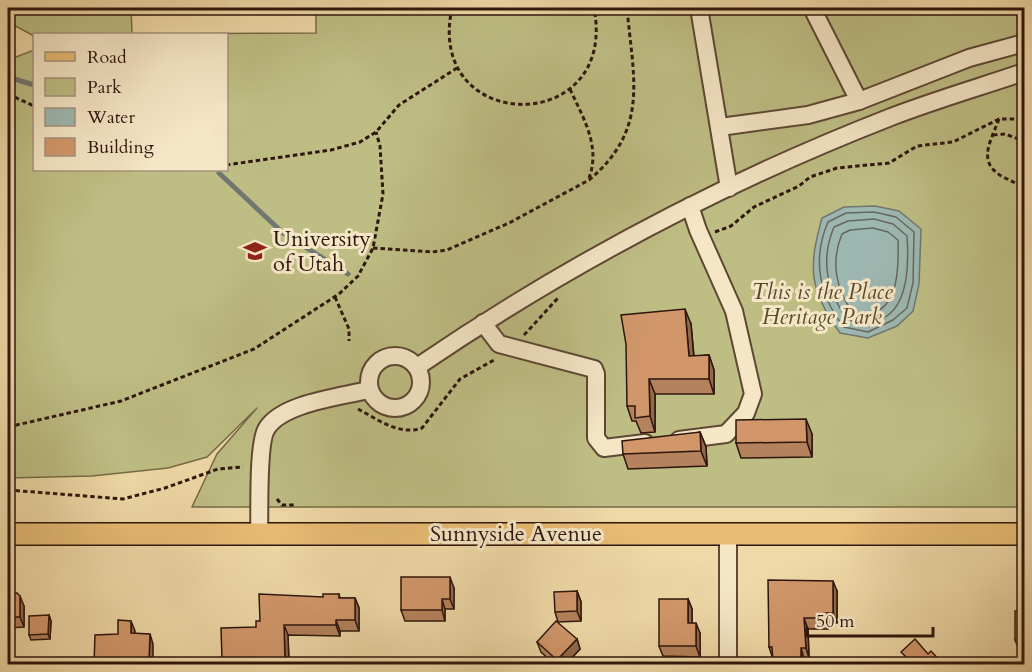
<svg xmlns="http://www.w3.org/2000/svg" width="1032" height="672" viewBox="0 0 1032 672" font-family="Cardo,serif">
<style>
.green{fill:#bebe84;stroke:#766a48;stroke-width:1.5}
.water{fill:#9db8b2;stroke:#717770;stroke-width:1.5}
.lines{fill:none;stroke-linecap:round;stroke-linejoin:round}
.shore{stroke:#666760;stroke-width:1.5}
.stream{stroke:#717770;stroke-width:5}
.minor-casing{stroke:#5e4734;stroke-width:20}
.major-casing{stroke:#2e160d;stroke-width:24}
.path{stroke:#2e160d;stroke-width:3;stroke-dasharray:4.5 3;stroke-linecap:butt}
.minor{stroke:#f5e6c6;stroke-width:16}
.major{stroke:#e8bc74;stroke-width:21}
.wall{fill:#b4825c;stroke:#2e160d;stroke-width:1.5}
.shaded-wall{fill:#926a4b;stroke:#2e160d;stroke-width:1.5}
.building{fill:#d1976b;stroke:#2e160d;stroke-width:1.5}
.labels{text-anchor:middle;stroke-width:6;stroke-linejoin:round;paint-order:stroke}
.poi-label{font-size:22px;fill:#2e160d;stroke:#f5e6c6;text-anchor:start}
.park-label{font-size:22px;font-style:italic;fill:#594831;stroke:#f5e6c6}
.street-label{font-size:22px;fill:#2e160d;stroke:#f5e6c6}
</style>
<rect width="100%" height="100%" fill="#efd9a7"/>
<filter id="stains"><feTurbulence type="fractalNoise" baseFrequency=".00333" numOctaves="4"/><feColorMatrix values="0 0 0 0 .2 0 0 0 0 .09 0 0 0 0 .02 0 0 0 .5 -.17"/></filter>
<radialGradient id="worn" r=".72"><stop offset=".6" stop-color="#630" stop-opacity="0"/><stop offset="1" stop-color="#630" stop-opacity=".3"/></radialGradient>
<path class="green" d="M8 8H131L132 34 316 33V8H1024V507H192L217 454 257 408 207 457 168 468 92 476 8 478V60L34 50V170H226V34L34 36 8 22Z"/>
<path class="water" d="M875 206 899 211 921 229 919 284 913 311 897 326 868 338 840 333C809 290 808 268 822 218L844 207Z"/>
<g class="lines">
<g class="shore">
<path d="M874 212 896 217 914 232 913 283 907 308 893 320 868 332 844 327C819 296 812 259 828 222L846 213Z"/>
<path d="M874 219 893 224 907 236C910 278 906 334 848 320 827 293 820 260 834 227L848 221Z"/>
<path d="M873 228 888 232 898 240C899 271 899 323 853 312 835 290 831 260 842 234L850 230Z"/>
</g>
<g class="stream">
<path d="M8 77 34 85"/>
<path d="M219 173 283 233 348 274"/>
</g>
<g class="minor-casing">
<g id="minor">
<path d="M699 8 729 188"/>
<path d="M812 8 859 101"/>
<path d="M720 127 808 115 859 101 969 58 1024 43"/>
<path d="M483 323 499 344 594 369 596 374V438L604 448 645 443"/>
<circle cx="395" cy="382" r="26"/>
<path d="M417 367C565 266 724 182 891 117 935 100 980 87 1024 72"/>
<path d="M679 440 726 434 746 413 753 394 734 311 698 230 690 206"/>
<path d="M259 533C260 513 257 442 267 428 283 403 340 397 368 390"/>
<path d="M728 664V533"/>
</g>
</g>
<g class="major-casing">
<path id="major" d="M8 534H1024"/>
</g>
<g class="path">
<path d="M452 8C424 135 619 138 594 8"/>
<path d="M570 89C583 118 601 146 589 178"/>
<path d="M8 94 34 106"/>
<path d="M999 119C991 141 976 162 1003 177 1010 180 1016 184 1024 186"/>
<path d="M993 135 1005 134 1024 141"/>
<path d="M226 165 331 150 360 142 376 132 399 105 457 68"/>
<path d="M715 232 731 226 754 207 799 186 810 177 837 168 889 163 917 146 953 142 999 119H1024"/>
<path d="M373 248 432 252 447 250 509 223 589 180C650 129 633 78 627 8"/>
<path d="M335 297 349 329V341"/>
<path d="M524 335 558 298"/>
<path d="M358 409C377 419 399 436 422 428L460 379 494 360"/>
<path d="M8 427 121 401 254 349 339 294 358 276 373 248 383 194 380 146 376 132"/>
<path d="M8 490 123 499 165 488 218 469 243 467"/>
<path d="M277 499 282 505H296"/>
</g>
<use href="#minor" class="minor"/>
<use href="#major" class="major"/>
</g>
<g class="wall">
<path d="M691 324 694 356 709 355 714 370V394H655V432L641 433 636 421H632L627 406Z"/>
<path d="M700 432 706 447 707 466 628 469 623 454Z"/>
<path d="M812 434V457L741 458 736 443Z"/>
<path d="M454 588V609H445V621H405L401 610Z"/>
<path d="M577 591 581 602V621L558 622 555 612Z"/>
<path d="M837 591V623H828V629H808L809 658 772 656 769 647Z"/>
<path d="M8 592 24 606V627L8 628Z"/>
<path d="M339 594 340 598H355L359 608V631H340V636L288 635 289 664H224L222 660 256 627 260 621 323 597Z"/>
<path d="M688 599 692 609V623L700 633V657L663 656 659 646Z"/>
<path d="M1024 611V650H1019L1015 640Z"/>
<path d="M49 615 51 621 50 639 31 640 29 635Z"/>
<path d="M577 639 580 649 566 664H554L541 652 537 642Z"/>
</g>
<g class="shaded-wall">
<path d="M685 309 691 324 695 371 689 356Z"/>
<path d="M709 355 714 370V394L709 379Z"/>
<path d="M649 379 655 394V432L650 416Z"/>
<path d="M806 419 812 434V457L807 442Z"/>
<path d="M700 432 706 447 707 466 701 451Z"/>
<path d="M450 577 454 588V609L450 599Z"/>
<path d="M833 581 837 591V623L833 613Z"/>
<path d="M577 591 581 602V621L577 611Z"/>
<path d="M20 596 24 606V627L20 617Z"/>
<path d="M355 598 359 608V631L355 620Z"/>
<path d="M442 599 445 609V621L442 610Z"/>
<path d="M688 599 692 609V633L688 623Z"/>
<path d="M824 613 828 623V629L824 618Z"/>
<path d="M49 615 51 621 50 639 48 634Z"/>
<path d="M804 618 808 629 809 658 806 648Z"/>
<path d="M336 620 340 631V636L336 625Z"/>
<path d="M131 621 135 631V644L131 633Z"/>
<path d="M696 623 700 633V657L696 646Z"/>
<path d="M284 625 288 635 289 664H287L285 659Z"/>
<path d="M150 634 153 644V664L149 661Z"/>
<path d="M577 639 580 649 566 664H559L557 660Z"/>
<path d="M801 648 804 659 805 664H801Z"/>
</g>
<g class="building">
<path d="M685 309 689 356 709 355V379H649L650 416 635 418V406H627L626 344 621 315Z"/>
<path d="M806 419 807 442 736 443V420Z"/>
<path d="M700 432 701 451 623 454 622 441Z"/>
<path d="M401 577H450V599H442V610H401Z"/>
<path d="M768 580 833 581V613H824V618H804L806 648H801V664H773L772 647H769Z"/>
<path d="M577 591V611L555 612 554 592Z"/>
<path d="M8 592 17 593 20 596V617H8Z"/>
<path d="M259 594 323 597V594H339V598H355V620H336V625H284L285 659 222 660 221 628 256 627V621H260Z"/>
<path d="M659 599H688V623H696V646H659Z"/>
<path d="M1015 611H1024V639L1015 640Z"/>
<path d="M49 615 48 634 29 635V616Z"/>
<path d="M118 620 131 621V633L150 634 149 661H175V664H94L95 635 118 634Z"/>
<path d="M556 621 577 639 557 660 537 642Z"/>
<path d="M915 639 928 654 931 651 943 664H897L906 657 901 652Z"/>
</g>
<defs>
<g id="university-bare" transform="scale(1.8)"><path d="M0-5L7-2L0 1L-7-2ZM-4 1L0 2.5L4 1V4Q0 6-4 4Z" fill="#8f2418" stroke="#f5e6c6" stroke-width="2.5" paint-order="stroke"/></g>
</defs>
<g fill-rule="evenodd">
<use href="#university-bare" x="255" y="251"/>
</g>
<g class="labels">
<g class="poi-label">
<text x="273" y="246">University<tspan x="273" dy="25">of Utah</tspan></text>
</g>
<g class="park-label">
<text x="822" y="299">This is the Place<tspan x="822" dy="25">Heritage Park</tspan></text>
</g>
<g class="street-label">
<text x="516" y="541">Sunnyside Avenue</text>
</g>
</g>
<rect width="1032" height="672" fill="none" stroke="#efd9a7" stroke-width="30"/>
<rect x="9" y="9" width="1014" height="654" fill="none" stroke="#2e160d" stroke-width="3"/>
<rect x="15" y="15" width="1002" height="642" fill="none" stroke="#2e160d" stroke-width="1.5"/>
<rect x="33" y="33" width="195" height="138" fill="#f5e6c6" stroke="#a5937c" stroke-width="1.5"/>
<rect x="45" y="52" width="30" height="9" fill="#e8bc74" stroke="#a5937c" stroke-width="1.5"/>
<text x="87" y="63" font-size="18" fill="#2e160d">Road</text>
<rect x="45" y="78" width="30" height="18" fill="#bebe84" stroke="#a5937c" stroke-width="1.5"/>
<text x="87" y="93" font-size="18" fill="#2e160d">Park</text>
<rect x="45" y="108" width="30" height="18" fill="#9db8b2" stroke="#a5937c" stroke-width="1.5"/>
<text x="87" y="123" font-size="18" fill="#2e160d">Water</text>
<rect x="45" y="138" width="30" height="18" fill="#d1976b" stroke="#a5937c" stroke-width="1.5"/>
<text x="87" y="153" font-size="18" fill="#2e160d">Building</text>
<path d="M807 627v9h126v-9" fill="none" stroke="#2e160d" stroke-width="3"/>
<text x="816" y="627" font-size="18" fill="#2e160d" stroke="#f5e6c6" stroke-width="4.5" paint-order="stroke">50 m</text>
<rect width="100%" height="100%" filter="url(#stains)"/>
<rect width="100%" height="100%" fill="url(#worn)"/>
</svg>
